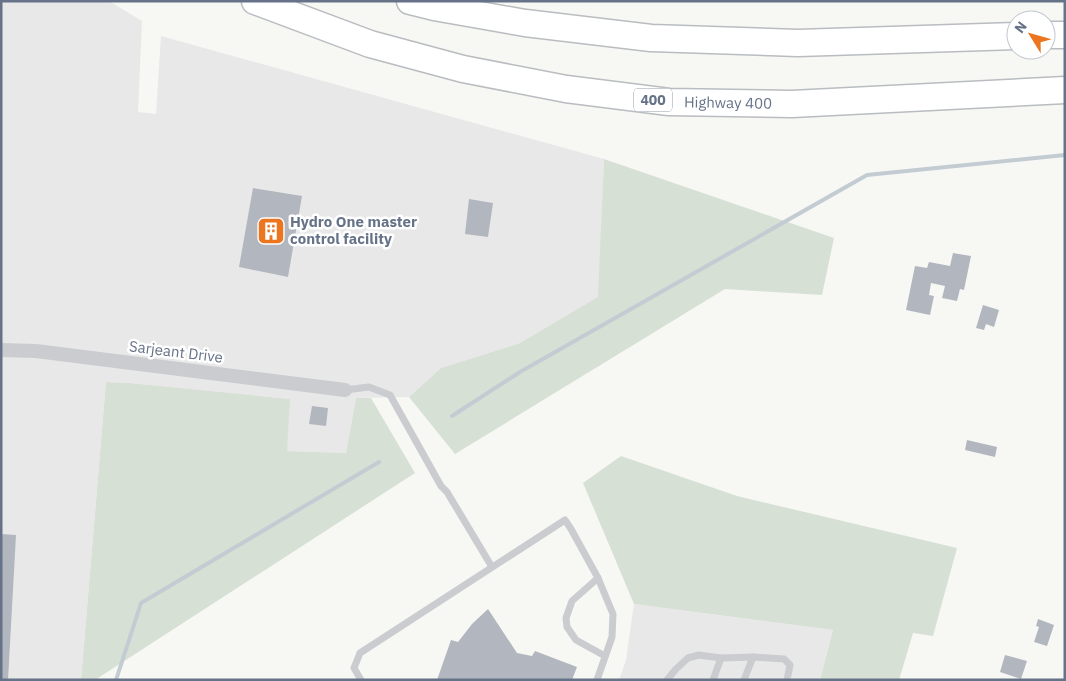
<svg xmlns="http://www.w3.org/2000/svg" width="1066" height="681" viewBox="0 0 1066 681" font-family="'IBM Plex Sans',sans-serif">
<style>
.built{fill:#e8e8e8}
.green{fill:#d7e0d5}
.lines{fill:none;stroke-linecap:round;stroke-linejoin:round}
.stream{stroke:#c3ccd2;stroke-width:4}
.building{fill:#b2b7bf}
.motorway-casing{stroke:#b9bcc0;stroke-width:29}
.service{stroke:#caccd0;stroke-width:7}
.minor{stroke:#caccd0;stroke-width:14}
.motorway{stroke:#fff;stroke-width:26}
.labels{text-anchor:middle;stroke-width:5;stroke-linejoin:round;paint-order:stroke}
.shield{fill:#fff;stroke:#939cab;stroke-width:1}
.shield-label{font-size:14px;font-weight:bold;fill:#657287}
.street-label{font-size:15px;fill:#657287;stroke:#fff}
.poi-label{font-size:15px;font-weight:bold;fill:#657287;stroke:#fff;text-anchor:start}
</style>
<rect width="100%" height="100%" fill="#f7f8f4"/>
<g class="built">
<path d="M1 1H109L142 21 138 112 156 114 161 36 604 159 599 297 520 343 441 368 409 397 356 398 346 453 286 451 289 399 130 383 106 382 81 680H1Z"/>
<path d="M634 604 833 630 820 680H619L626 660Z"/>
</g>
<g class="green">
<path d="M604 159 834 238 822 295 725 289 455 454 409 397 441 368 520 343 598 297Z"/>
<path d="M106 382 130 383 290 399 287 451 346 453 356 398H371L415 473 95 680H81Z"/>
<path d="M621 456 737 496 957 548 933 636 913 633 899 680H820L833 630 634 604 583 483Z"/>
</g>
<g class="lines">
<g class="stream">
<path d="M452 416 520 372 867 175 1065 155"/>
<path d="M116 680 141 603 379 462"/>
</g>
</g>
<g class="building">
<path d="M253 188 302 196 288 277 239 267Z"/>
<path d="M469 199 493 203 488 237 465 234Z"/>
<path d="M953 253 971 256 964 290 960 289 957 301 942 298 945 286 931 283 929 295 934 296 930 315 906 310 915 266 927 268 929 262 950 266Z"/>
<path d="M983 305 999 310 994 327 986 324 984 330 976 328Z"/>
<path d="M312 406 328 408 326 426 309 424Z"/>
<path d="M967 440 997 447 995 457 965 450Z"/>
<path d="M1 534 16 535 8 680H1Z"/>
<path d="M488 609 517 653 532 656 535 651 577 667 572 680H437L451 640 458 642 472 624Z"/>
<path d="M1038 619 1054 625 1047 646 1034 642 1039 627 1036 626Z"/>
<path d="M1005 655 1027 661 1021 679 1000 672Z"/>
</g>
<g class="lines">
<g class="motorway-casing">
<g id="motorway">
<path d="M255 1 370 44 463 69 566 89 669 102 792 104 1065 90"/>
<path d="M410 1 434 7 525 23 651 38 798 43 1016 36"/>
<path d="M1046 35H1065"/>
</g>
</g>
<g class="service">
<path d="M345 390 369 387 390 395 441 486 447 492 492 567"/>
<path d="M598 578 572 601 566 618 567 627 576 640 605 656"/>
<path d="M361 680 354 668 360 653 565 520 571 529 598 578 613 614 612 637 597 680"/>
<path d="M667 680 676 669 688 658 699 655 721 658 753 657"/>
<path d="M713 680 721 658"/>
<path d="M744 680 753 657 784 659 790 665 787 680"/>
</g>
<path class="minor" d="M1 350 36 351 345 390"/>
<use href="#motorway" class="motorway"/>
</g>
<defs>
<g id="building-square" transform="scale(1.4375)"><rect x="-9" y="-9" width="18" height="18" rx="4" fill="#ec7520" stroke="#fff"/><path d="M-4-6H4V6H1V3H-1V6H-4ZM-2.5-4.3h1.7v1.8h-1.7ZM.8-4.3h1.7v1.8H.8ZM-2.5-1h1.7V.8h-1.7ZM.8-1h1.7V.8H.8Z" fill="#fff"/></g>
</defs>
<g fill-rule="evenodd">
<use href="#building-square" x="271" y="231"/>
</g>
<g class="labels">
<rect class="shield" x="634" y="88.5" width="38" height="23" rx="4"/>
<g class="shield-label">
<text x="653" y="105">400</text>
</g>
<g class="street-label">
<text transform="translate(728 103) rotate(1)" y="5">Highway 400</text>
<text transform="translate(176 352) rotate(7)" y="5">Sarjeant Drive</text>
</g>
<g class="poi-label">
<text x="290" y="227">Hydro One master<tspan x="290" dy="17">control facility</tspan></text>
</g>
</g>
<rect width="1066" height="681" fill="none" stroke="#657287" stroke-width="5"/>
<g transform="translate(1031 35) rotate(307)"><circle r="24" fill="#ffffff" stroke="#c1c7cf"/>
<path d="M0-4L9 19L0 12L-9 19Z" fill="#ec7520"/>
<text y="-8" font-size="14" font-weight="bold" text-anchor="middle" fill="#657287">N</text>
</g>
</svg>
